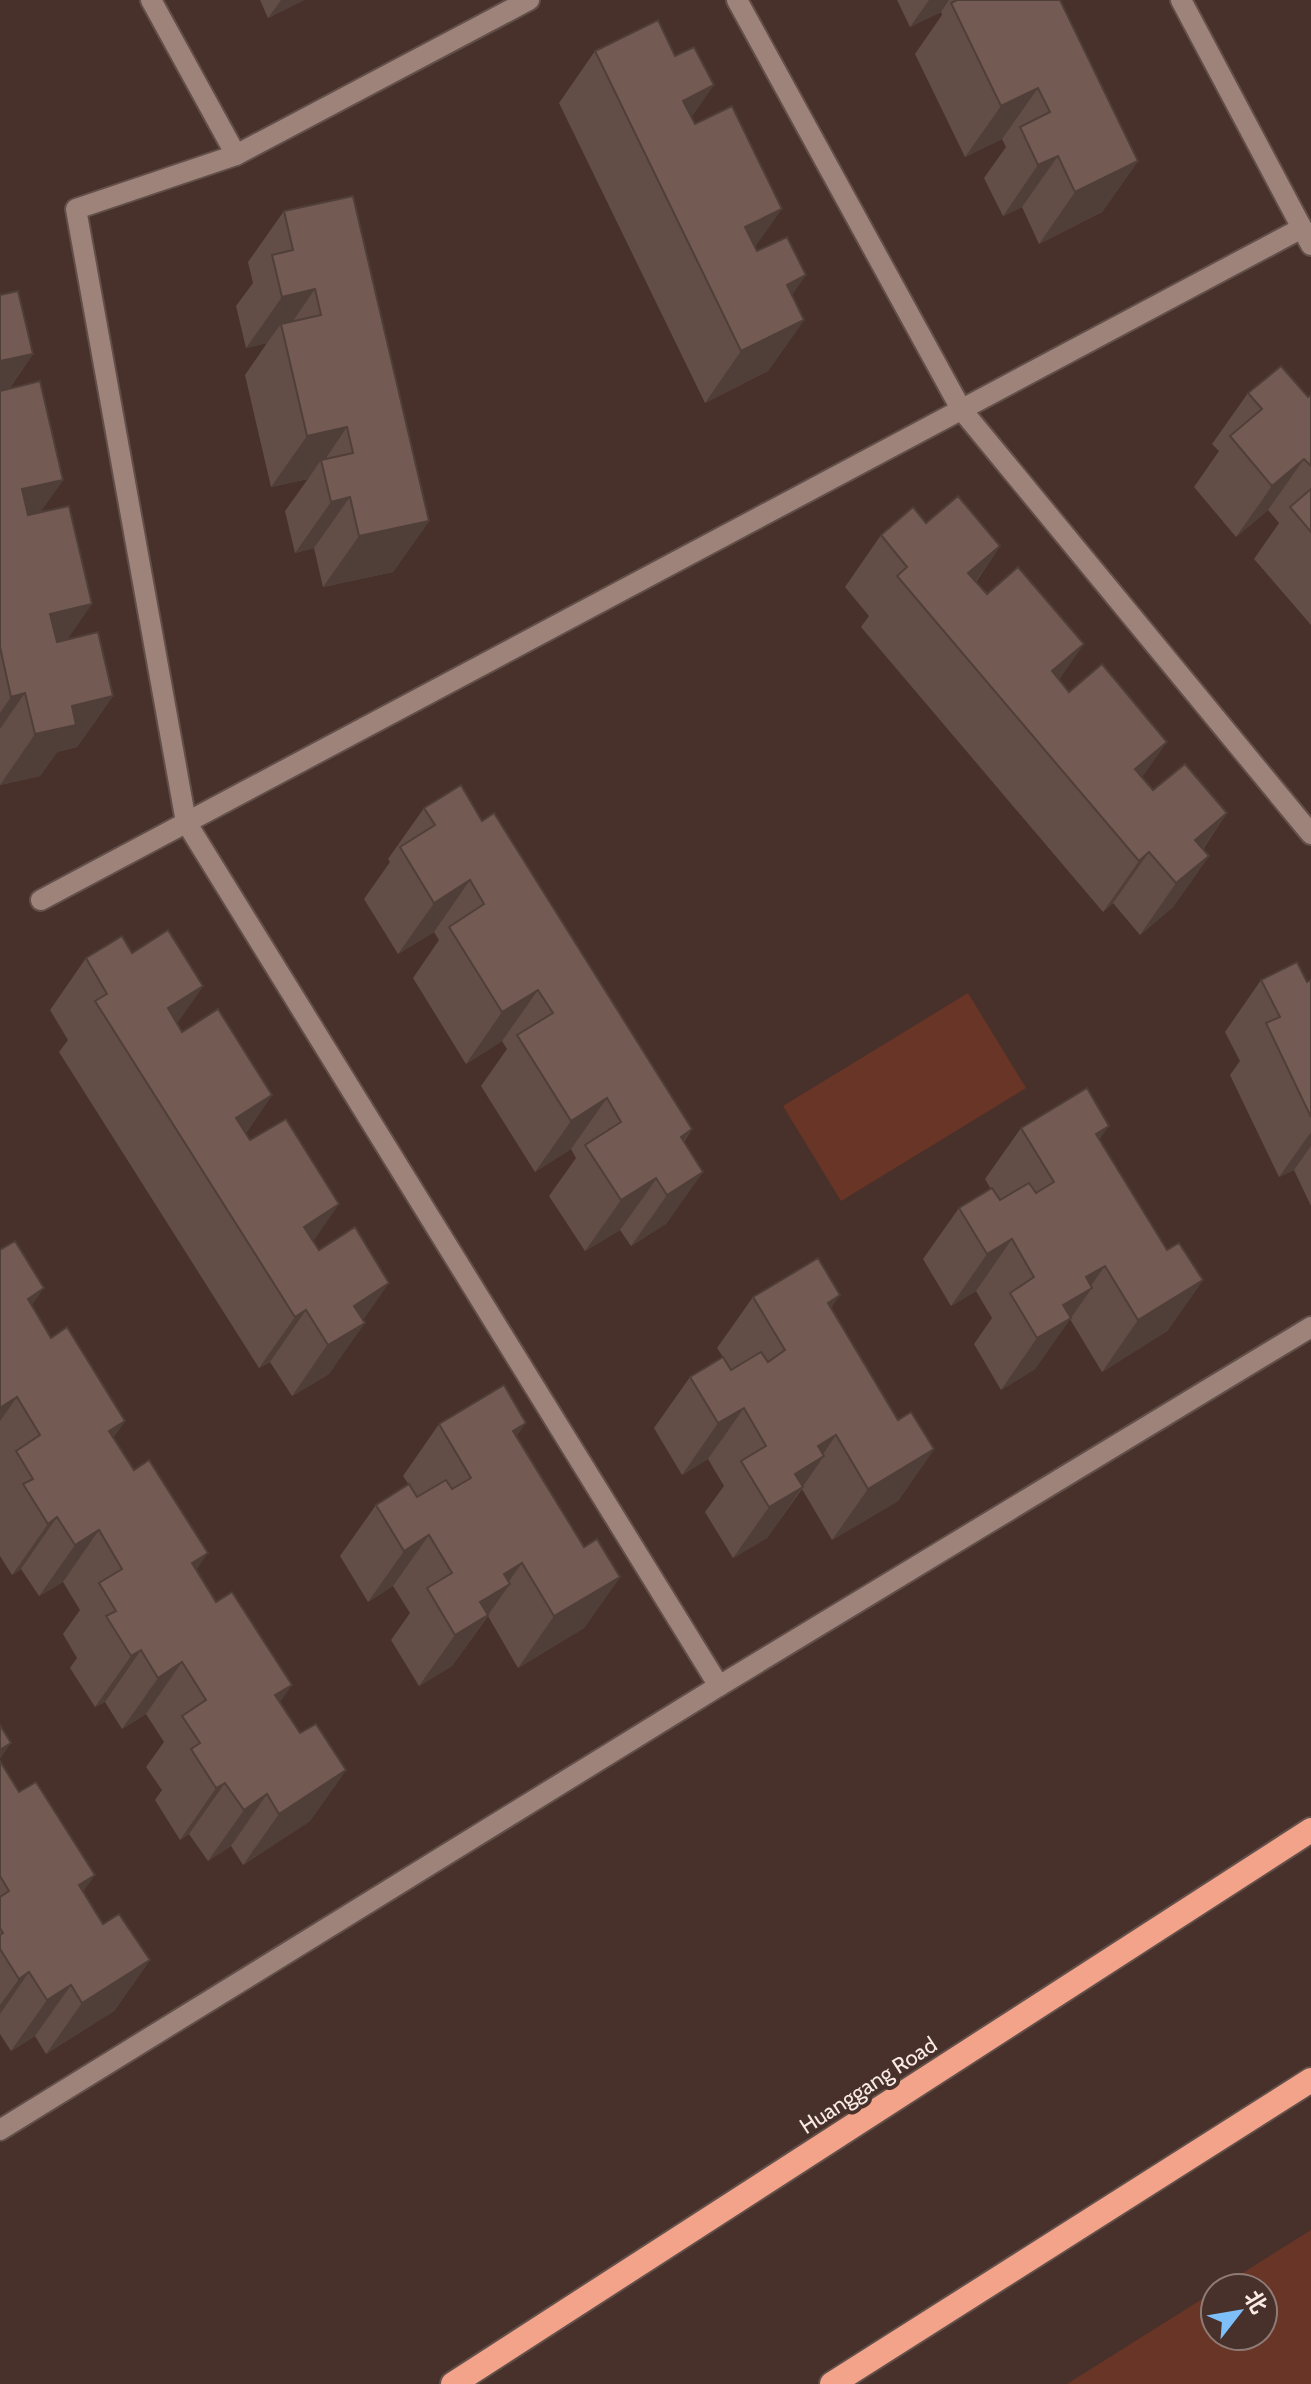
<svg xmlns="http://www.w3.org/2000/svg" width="1311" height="2384" viewBox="0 0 1311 2384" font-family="Cabin,'Noto Sans SC',sans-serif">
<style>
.green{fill:#693526}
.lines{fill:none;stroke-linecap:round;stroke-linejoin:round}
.minor-casing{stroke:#624f49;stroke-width:24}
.highway-casing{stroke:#624f49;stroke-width:28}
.minor{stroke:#9e837b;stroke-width:20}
.highway{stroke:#f3a38a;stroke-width:24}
.wall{fill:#634d47}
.shaded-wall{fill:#503f39}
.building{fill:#735a52;stroke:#503f39;stroke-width:2}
.labels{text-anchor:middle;stroke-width:8;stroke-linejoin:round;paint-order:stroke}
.street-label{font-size:22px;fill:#f9eae5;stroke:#48312a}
</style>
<rect width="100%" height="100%" fill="#48312a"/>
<g class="green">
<path d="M968 993 1026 1088 841 1201 783 1106Z"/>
<path d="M1311 2230V2384H1067L1215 2291V2336H1263V2288H1219Z"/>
</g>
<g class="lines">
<g class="minor-casing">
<g id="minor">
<path d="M151 0 236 155 529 0"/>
<path d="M737 0 961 409 1311 834"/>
<path d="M1181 0 1311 245"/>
<path d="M236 155 76 209 186 822 719 1686"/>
<path d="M41 900 1302 228"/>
<path d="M0 2130 719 1686 1311 1327"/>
</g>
</g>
<g class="highway-casing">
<g id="highway">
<path d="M453 2384 1311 1830"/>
<path d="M832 2384 1311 2080"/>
</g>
</g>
<use href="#minor" class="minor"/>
<use href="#highway" class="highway"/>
</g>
<g class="wall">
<path d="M260 0H304L268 18Z"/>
<path d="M897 0H1060L1138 161 1102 212 1039 244 1022 207 1003 216 984 178 1006 147 1002 139 965 157 915 54 942 15 941 12 910 27Z"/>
<path d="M595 51 691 117 757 251 792 295 804 320 768 371 705 403 559 103Z"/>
<path d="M284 211 429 521 393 572 323 587 314 548 295 553 285 511 308 479 271 487 245 375 267 343 246 348 236 306 253 283 248 262Z"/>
<path d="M0 295 33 354 9 389 63 480 40 512 67 639 113 696 77 747 57 752 40 776 0 785Z"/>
<path d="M1248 393 1308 397 1311 395V625L1254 559 1279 523 1268 510 1236 537 1194 487 1219 451 1212 444Z"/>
<path d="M926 523 1000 546 976 582 1153 790 1227 813 1203 849 1209 856 1173 907 1140 935 1113 903 1103 912 861 627 869 616 845 587 881 535Z"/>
<path d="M424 808 482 821 692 1129 684 1142 667 1223 631 1246 620 1230 585 1251 549 1196 576 1158 571 1149 535 1172 481 1086 507 1049 502 1041 466 1064 413 978 439 940 434 932 398 954 364 899 390 862 388 859Z"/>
<path d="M132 953 203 986 177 1023 182 1032 272 1095 246 1133 363 1320 329 1374 292 1396 270 1362 259 1368 59 1052 68 1040 50 1010 86 958Z"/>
<path d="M1261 980 1307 982 1311 980V1206L1294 1170 1279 1177 1230 1075 1240 1061 1225 1032Z"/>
<path d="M1021 1128 1100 1140 1167 1250 1203 1280 1167 1331 1102 1372 1070 1319 1035 1369 1001 1390 974 1344 992 1318 976 1291 951 1306 923 1259 959 1208 991 1189 985 1179Z"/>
<path d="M0 1250 51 1338 125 1421 113 1438 300 1733 346 1770 310 1821 243 1865 231 1846 208 1861 189 1834 180 1840 155 1800 162 1790 146 1767 164 1742 146 1714 122 1729 105 1702 95 1707 70 1668 77 1658 63 1634 80 1610 63 1582 39 1596 21 1569 12 1575 0 1556Z"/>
<path d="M753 1297 831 1308 898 1420 934 1449 898 1501 832 1540 802 1489 767 1538 733 1558 705 1512 724 1486 708 1459 682 1475 654 1428 690 1377 723 1357 717 1348Z"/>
<path d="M439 1424 517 1436 584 1547 620 1577 584 1628 518 1668 488 1616 452 1666 419 1686 391 1640 410 1613 393 1586 368 1602 340 1556 376 1505 409 1485 403 1476Z"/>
<path d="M0 1761 103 1924 150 1960 114 2011 46 2054 35 2036 11 2051 0 2034Z"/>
</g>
<g class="shaded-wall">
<path d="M281 0H304L268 18Z"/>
<path d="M929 0H949L941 12 910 27Z"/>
<path d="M714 85 678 137 683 101Z"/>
<path d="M1038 88 1002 139 965 157 1001 106Z"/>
<path d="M1058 156 1022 207 1003 216 1038 165Z"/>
<path d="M1138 161 1102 212 1039 244 1075 192Z"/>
<path d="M782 209 746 260 745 227Z"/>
<path d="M806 275 770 327 787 285Z"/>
<path d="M315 289 284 334 281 324 267 343 246 348 282 297Z"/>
<path d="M804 320 768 371 705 403 741 351Z"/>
<path d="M33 354 0 401V361Z"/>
<path d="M347 427 322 464 321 460 308 479 271 487 307 436Z"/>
<path d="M1304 459 1268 510 1236 537 1272 486Z"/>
<path d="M63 480 27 531 22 489Z"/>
<path d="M350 497 314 548 295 553 331 502Z"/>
<path d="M429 521 393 572 323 587 359 536Z"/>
<path d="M1000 546 964 598 968 573Z"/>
<path d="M92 604 56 656 50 614Z"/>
<path d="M1084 644 1048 696 1052 671Z"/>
<path d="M25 693 0 729V713L11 697Z"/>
<path d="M113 696 77 747 57 752 40 776 0 785 35 734 72 706Z"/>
<path d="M1167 742 1131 793 1135 769Z"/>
<path d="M1227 813 1191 865 1195 840Z"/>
<path d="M1149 852 1113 903 1103 912 1139 861Z"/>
<path d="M1209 856 1173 907 1140 935 1176 883Z"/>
<path d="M470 880 434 932 398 954 434 903Z"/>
<path d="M203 986 167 1038 168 1008Z"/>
<path d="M538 990 502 1041 466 1064 502 1012Z"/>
<path d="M272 1095 236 1147 200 1169 236 1118Z"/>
<path d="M607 1098 571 1149 535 1172 571 1121Z"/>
<path d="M1109 1126 1073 1177 1096 1134Z"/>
<path d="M692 1129 620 1230 585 1251 621 1200 681 1137Z"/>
<path d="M1311 1132V1146L1294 1170 1279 1177Z"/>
<path d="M703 1172 667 1223 631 1246 667 1195Z"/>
<path d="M339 1204 304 1255 268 1278 304 1227Z"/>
<path d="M1012 1239 976 1291 951 1306 987 1254Z"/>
<path d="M1105 1266 1088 1290 1092 1288 1035 1369 1001 1390 1037 1338 1086 1277Z"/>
<path d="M1203 1280 1167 1331 1102 1372 1138 1320Z"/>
<path d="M389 1283 359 1326 365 1323 329 1374 292 1396 354 1306Z"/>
<path d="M44 1288 8 1339 28 1299Z"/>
<path d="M840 1295 804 1347 828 1303Z"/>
<path d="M306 1310 270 1362 259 1368 295 1317Z"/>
<path d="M17 1397 0 1421V1408Z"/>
<path d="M744 1408 708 1459 682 1475 718 1423Z"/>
<path d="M125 1421 89 1472 109 1431Z"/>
<path d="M526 1423 490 1474 513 1431Z"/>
<path d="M836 1435 819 1460 824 1456 767 1538 733 1558 769 1507 818 1446Z"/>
<path d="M934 1449 898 1501 832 1540 868 1489Z"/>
<path d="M57 1517 21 1569 12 1575 48 1524Z"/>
<path d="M99 1530 63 1582 39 1596 75 1545Z"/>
<path d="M429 1535 393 1586 368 1602 404 1551Z"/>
<path d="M208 1553 172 1605 192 1563Z"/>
<path d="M522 1563 505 1587 510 1584 452 1666 419 1686 455 1635 480 1602 504 1574Z"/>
<path d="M620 1577 584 1628 518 1668 554 1616Z"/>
<path d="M141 1650 105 1702 95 1707 131 1656Z"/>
<path d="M182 1662 146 1714 122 1729 158 1678Z"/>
<path d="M292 1685 256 1736 275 1695Z"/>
<path d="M11 1743 0 1759V1750Z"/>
<path d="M346 1770 310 1821 243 1865 279 1814Z"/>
<path d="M225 1783 189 1834 180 1840 216 1788Z"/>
<path d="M267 1794 231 1846 208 1861 244 1810Z"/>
<path d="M95 1875 59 1926 79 1885Z"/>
<path d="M150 1960 114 2011 46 2054 82 2003Z"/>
<path d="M29 1972 0 2014V2005L19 1979Z"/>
<path d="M71 1985 35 2036 11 2051 47 2000Z"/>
</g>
<g class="building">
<path d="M957 0H1060L1138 161 1075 192 1058 156 1038 165 1020 127 1050 112 1038 88 1001 106 951 3Z"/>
<path d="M658 20 675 56 694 47 714 85 683 101 695 124 732 106 782 209 745 227 757 251 787 237 806 275 787 285 804 320 741 351 595 51Z"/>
<path d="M353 196 429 521 359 536 350 497 331 502 321 460 353 453 347 427 307 436 281 324 321 315 315 289 282 297 272 255 293 250 284 211Z"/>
<path d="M18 291 33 354 0 361V295Z"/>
<path d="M1281 366 1308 397 1311 395V466L1304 459 1272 486 1230 436 1262 409 1248 393Z"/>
<path d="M40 381 63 480 22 489 28 515 69 506 92 604 50 614 57 642 98 632 113 696 72 706 76 725 35 734 25 693 11 697 0 647V391Z"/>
<path d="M1311 489V532L1290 507Z"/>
<path d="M958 496 1000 546 968 573 987 594 1018 567 1084 644 1052 671 1069 692 1102 664 1167 742 1135 769 1153 790 1185 764 1227 813 1195 840 1209 856 1176 883 1149 852 1139 861 897 576 907 567 881 535 913 507 926 523Z"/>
<path d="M461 785 482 821 494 813 692 1129 681 1137 703 1172 667 1195 656 1178 621 1200 585 1145 621 1122 607 1098 571 1121 517 1035 553 1013 538 990 502 1012 449 927 484 904 470 880 434 903 400 847 435 825 424 808Z"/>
<path d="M168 930 203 986 168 1008 182 1032 218 1009 272 1095 236 1118 250 1140 286 1119 339 1204 304 1227 319 1250 355 1227 389 1283 354 1306 365 1323 328 1345 306 1310 295 1317 95 1001 107 994 86 958 122 936 132 953Z"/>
<path d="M1297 962 1307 982 1311 980V1117L1266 1023 1280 1017 1261 980Z"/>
<path d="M1087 1088 1109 1126 1096 1134 1167 1250 1179 1243 1203 1280 1138 1320 1105 1266 1086 1277 1092 1288 1063 1305 1071 1318 1037 1338 1010 1293 1034 1277 1012 1239 987 1254 959 1208 992 1188 1000 1200 1029 1183 1036 1193 1054 1182 1021 1128Z"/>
<path d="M15 1241 44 1288 28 1299 51 1338 67 1327 125 1421 109 1431 134 1470 149 1460 208 1553 192 1563 216 1602 232 1592 292 1685 275 1695 300 1733 316 1724 346 1770 279 1814 267 1794 244 1810 225 1783 216 1788 191 1749 200 1743 182 1716 206 1700 182 1662 158 1678 141 1650 131 1656 106 1616 116 1611 99 1583 122 1569 99 1530 75 1545 57 1517 48 1524 23 1484 33 1479 16 1451 40 1435 17 1397 0 1408V1250Z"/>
<path d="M818 1258 840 1295 828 1303 898 1420 911 1412 934 1449 868 1489 836 1435 818 1446 824 1456 795 1474 803 1487 769 1507 741 1461 766 1446 744 1408 718 1423 690 1377 723 1357 731 1370 761 1352 768 1362 785 1350 753 1297Z"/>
<path d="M504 1385 526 1423 513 1431 584 1547 597 1539 620 1577 554 1616 522 1563 504 1574 510 1584 480 1602 488 1615 455 1635 427 1588 452 1573 429 1535 404 1551 376 1505 409 1484 417 1497 446 1480 452 1489 471 1478 439 1424Z"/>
<path d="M0 1725 11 1743 0 1750Z"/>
<path d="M0 1761 19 1792 36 1782 95 1875 79 1885 103 1924 119 1914 150 1960 82 2003 71 1985 47 2000 29 1972 19 1979 0 1949V1935L3 1933 0 1928V1897L9 1891 0 1876Z"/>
</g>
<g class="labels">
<g class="street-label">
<text transform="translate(868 2085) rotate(-33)" y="8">Huanggang Road</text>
</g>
</g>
<g transform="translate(1239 2312) rotate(59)"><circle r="38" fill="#48312a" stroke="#8f7b75" stroke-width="2"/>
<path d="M0-6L14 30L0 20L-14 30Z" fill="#7ebef9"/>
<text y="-12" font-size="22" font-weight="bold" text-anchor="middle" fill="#f9eae5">北</text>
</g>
</svg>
